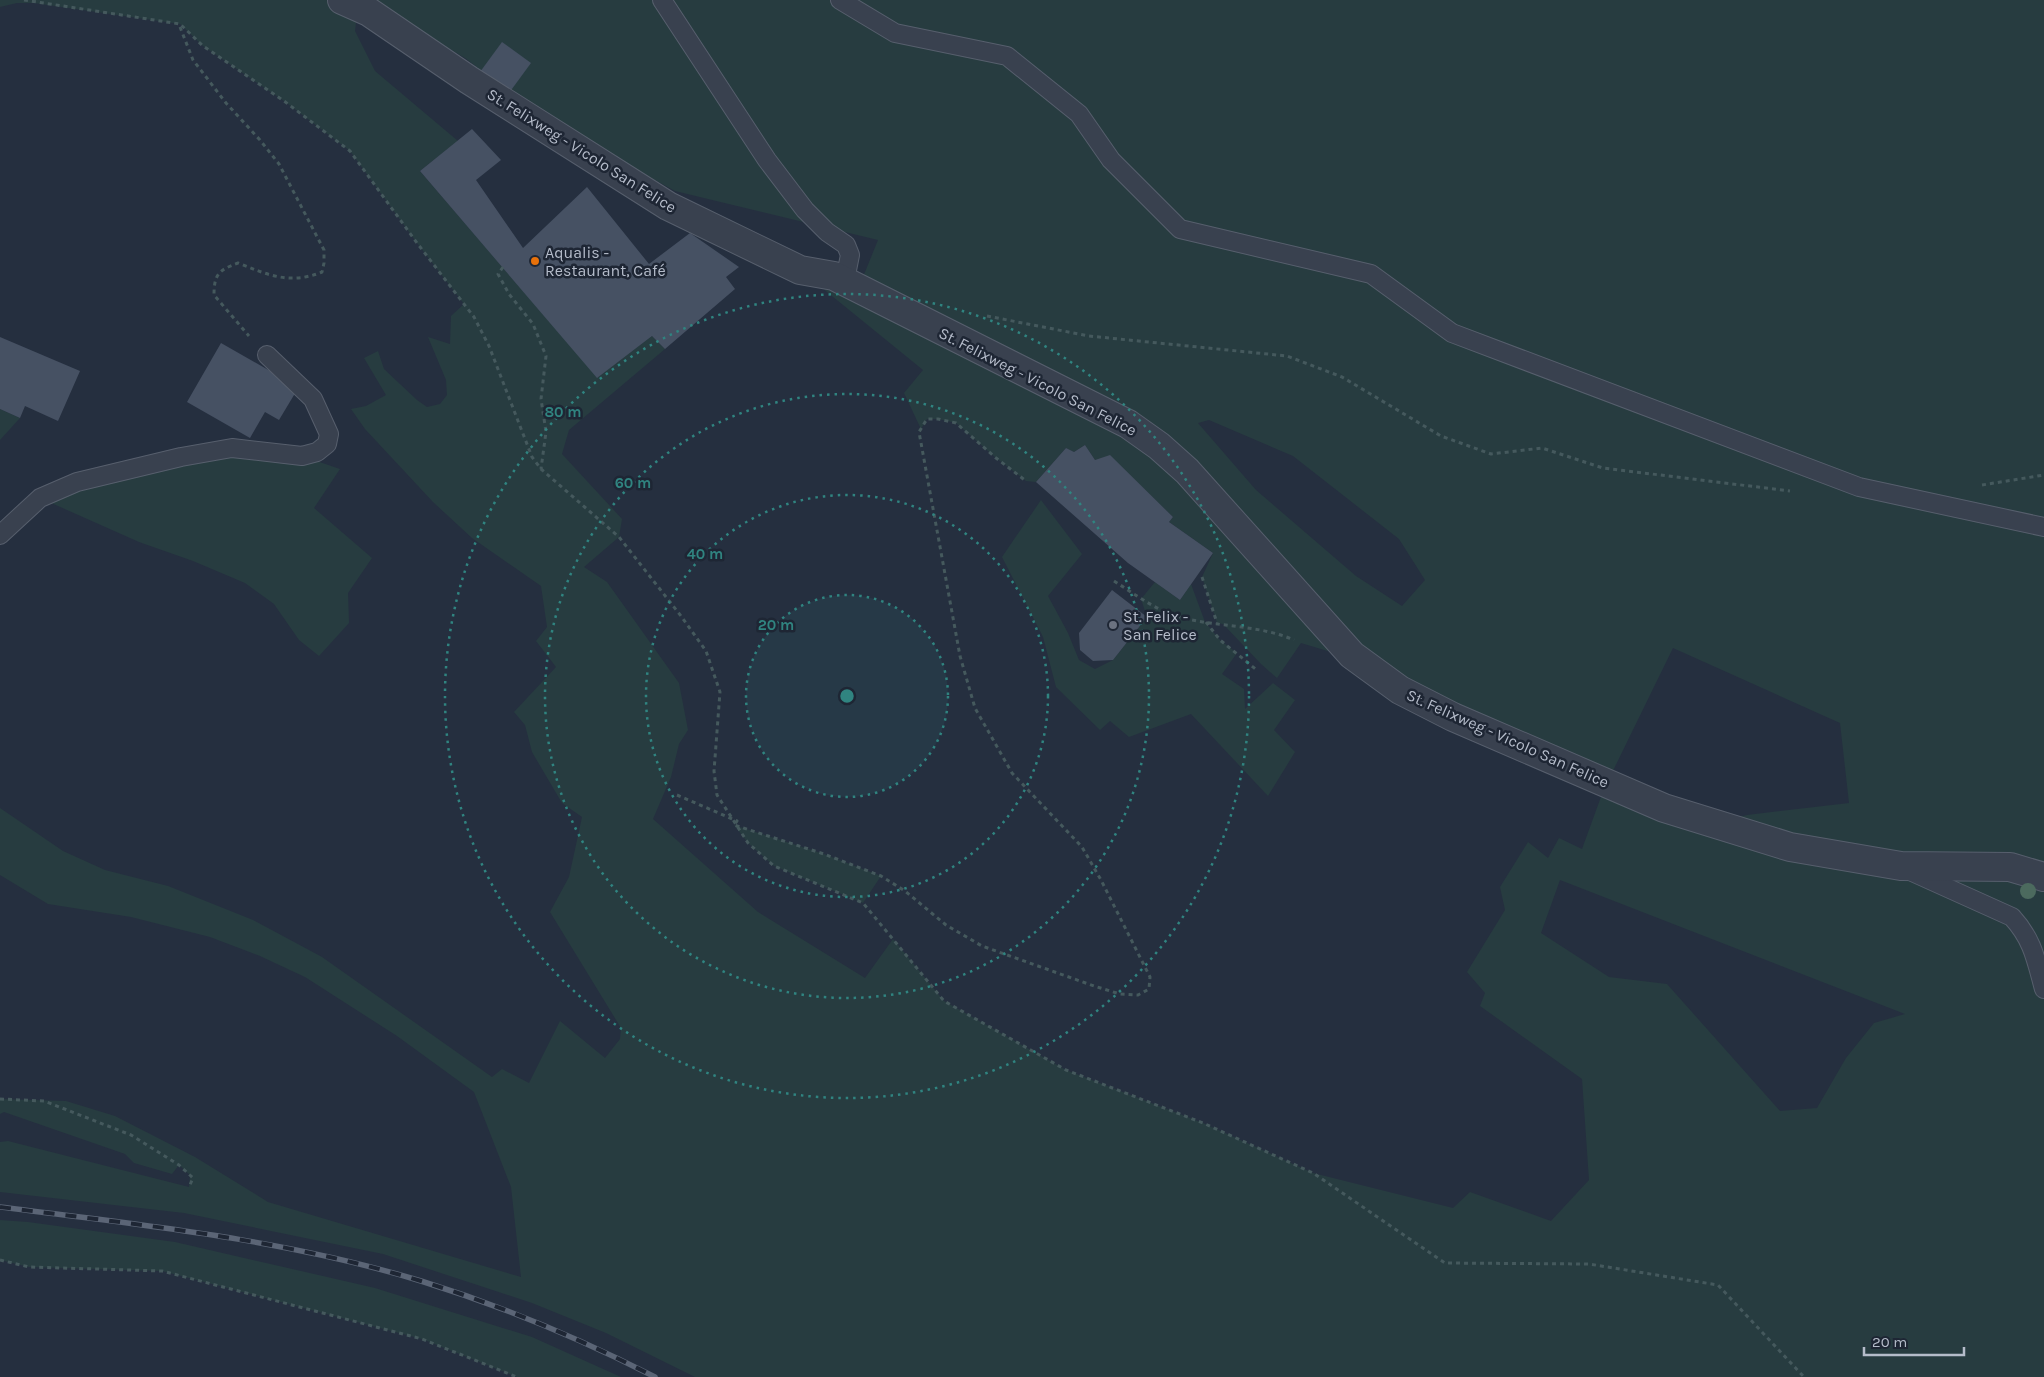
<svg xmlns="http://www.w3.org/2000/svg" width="2044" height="1377" viewBox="0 0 2044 1377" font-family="Karla,sans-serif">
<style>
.green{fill:#273c40;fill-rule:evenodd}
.building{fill:#465163}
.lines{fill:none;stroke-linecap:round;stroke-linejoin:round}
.lane-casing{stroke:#575f6d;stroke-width:20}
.street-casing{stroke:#575f6d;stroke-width:30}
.path{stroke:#45595d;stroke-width:3;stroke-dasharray:4 4;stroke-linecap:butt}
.lane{stroke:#39414f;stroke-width:18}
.street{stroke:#39414f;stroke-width:28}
.rail-casing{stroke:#5b6576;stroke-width:5.5}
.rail{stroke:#1e2634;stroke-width:4;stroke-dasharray:11;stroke-linecap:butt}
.tree{fill:#4c6a5e}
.ring{fill:none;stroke:#308480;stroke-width:2.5;stroke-dasharray:2.5 5}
.food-dot{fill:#e8710a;stroke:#1e2634;stroke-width:2}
.worship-dot{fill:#6b7280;stroke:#1e2634;stroke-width:2}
.labels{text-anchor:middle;stroke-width:5;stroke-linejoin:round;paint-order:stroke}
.street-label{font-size:16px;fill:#b5bcca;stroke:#1e2634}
.poi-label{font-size:16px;fill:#b5bcca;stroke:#1e2634;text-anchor:start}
.centre{fill:#308480;stroke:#1e2634;stroke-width:2.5}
.ring-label{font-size:15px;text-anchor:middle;font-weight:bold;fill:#308480;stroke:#1e2634;stroke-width:5;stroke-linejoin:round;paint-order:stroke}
</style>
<rect width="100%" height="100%" fill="#252f3f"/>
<g class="green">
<path d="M0 0H342L358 7 355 31 375 71 458 141 420 171 597 377 652 336 665 349 569 430 562 454 622 519 619 537 584 567 607 582 679 683 688 730 679 744 671 777 653 819 758 912 865 978 893 939 944 1001 1066 1070 1203 1123 1313 1173 1453 1208 1470 1192 1551 1221 1589 1180 1582 1079 1480 1006 1485 993 1467 972 1505 910 1500 887 1528 842 1548 858 1559 838 1582 849 1606 783 1352 655 1331 652 1301 643 1277 678 1261 664 1223 624 1217 623 1202 577 1213 553 1169 522 1173 517 1110 456 1095 460 1085 445 1074 452 1066 448 1036 482 1026 481 996 458 956 423 938 419H927L921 429 904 393 923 370 800 270 834 276 1216 487 863 277 878 240 675 191 547 121 465 58 367 0H2044V1377H695L606 1333 532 1303 383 1254 184 1213 0 1192V1142L8 1141 189 1187 190 1175 179 1165 172 1174 134 1163 125 1154 4 1112 0 1114V1099L66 1101 115 1116 195 1157 268 1202 521 1277 511 1187 474 1092 397 1036 305 977 260 956 210 937 131 917 48 904 0 875V808L63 851 105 870 168 886 253 920 322 957 492 1077 502 1069 529 1083 560 1021 605 1058 620 1039 621 1028 550 912 569 877 582 817 562 803 532 752 525 725 514 712 556 667 536 641 547 627 541 586 472 538 433 502 365 429 351 409 366 406 386 395 364 358 378 351 384 369 417 400 427 407 440 404 447 395 446 380 428 337 450 344 451 316 464 304 417 243 350 151 284 101 203 46 180 24 34 3H17L0 7ZM1209 420 1293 456 1399 539 1425 580 1402 606 1356 576 1256 490 1198 423ZM1673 648 1840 723 1849 803 1747 815 1714 823 1607 783ZM1560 880 1905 1014 1874 1023 1846 1058 1817 1108 1780 1111 1667 984 1609 977 1541 933Z"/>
<path d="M0 409 20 418 0 440Z"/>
<path d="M302 456 340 469 314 508 372 558 348 593 349 623 319 656 299 640 274 604 245 583 193 561 139 542 40 498 180 457Z"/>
<path d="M1041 500 1082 554 1048 596 1068 633 1079 660 1095 669 1113 660 1147 617 1141 599 1155 582 1180 600 1191 584 1205 622 1220 640 1237 653 1222 674 1244 689 1245 709 1273 683 1295 700 1274 730 1295 752 1268 796 1191 714 1129 737 1110 721 1100 730 1056 687 1043 637 1002 557Z"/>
<path d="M734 825 824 854 881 876 863 903 774 866 748 843Z"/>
<path d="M0 1220 28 1222 175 1242 375 1288 532 1337 621 1377H517L422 1339 162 1271 29 1267 0 1260Z"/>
</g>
<g class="building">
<path d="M502 42 531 63 509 93 480 72Z"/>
<path d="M472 129 501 160 476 180 523 248 587 187 649 264 690 233 739 267 726 277 735 289 665 349 652 336 597 378 420 171Z"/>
<path d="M0 337 80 371 58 421 25 406 20 418 0 409Z"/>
<path d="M221 343 284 379 297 390 279 420 265 412 250 438 187 402Z"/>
<path d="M1085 445 1095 460 1110 455 1173 517 1169 522 1213 553 1180 600 1128 563 1036 482 1066 448 1074 452Z"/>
<path d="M1112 590 1147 617 1113 660 1093 661 1080 650 1079 633Z"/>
</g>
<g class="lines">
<g class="lane-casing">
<g id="lane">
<path d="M662 0 767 160 805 210 827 232 846 245 850 255 847 270 834 276"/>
<path d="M840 0 895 33 1007 56 1079 114 1111 160 1180 229 1371 274 1452 333 1859 487 2044 527"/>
<path d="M0 535 40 498 77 482 181 457 232 448 302 456 317 452 327 444 329 434 313 399 267 355"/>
<path d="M1910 871 2012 917C2033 940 2036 960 2044 989"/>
</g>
</g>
<g class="street-casing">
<path id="street" d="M342 0 369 12 469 80 668 206 800 270 834 276 1128 424 1159 446 1187 471 1352 655 1400 690 1453 717 1664 808 1790 847 1901 866 2010 867 2044 877"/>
</g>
<g class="path">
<path d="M24 0 180 24 203 46 284 101 350 151 417 243 474 317 489 346 532 457 541 469 619 537 681 616 706 651 720 692 714 771 717 795 748 843 774 866 863 903 944 1001 1066 1070 1203 1123 1313 1173 1445 1263 1589 1264 1718 1285 1804 1377"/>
<path d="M180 27 193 60 226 103 260 140 279 164 324 250V263L322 272C290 285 268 275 238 263 219 270 214 274 214 295L249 336"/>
<path d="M503 267 498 274 509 294 533 324 546 356 541 399 546 432 541 469"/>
<path d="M987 316 1089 336 1287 356 1342 377 1441 436 1491 454 1542 448 1603 468 1790 491"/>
<path d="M1982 485 2044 475"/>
<path d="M1202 577 1217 623"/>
<path d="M1114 581C1139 597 1162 615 1192 620 1226 627 1262 626 1294 640"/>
<path d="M1206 622 1220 640 1258 671"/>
<path d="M677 795 737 821 734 825 824 854 881 876 905 891 946 925 982 946 1094 986 1120 994 1138 995 1149 989 1150 977 1101 880 1082 847 1012 773 975 708 960 656 919 432 927 419H938L956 423 996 458 1026 481"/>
<path d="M0 1099 44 1101 131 1135 179 1165 193 1178 189 1187"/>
<path d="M0 1260 29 1267 162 1271 422 1339 517 1377"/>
</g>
<use href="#lane" class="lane"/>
<use href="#street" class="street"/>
<g class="rail-casing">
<path id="rail" d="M0 1207C141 1225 284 1239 421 1281 502 1306 579 1338 655 1377"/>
</g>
<use href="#rail" class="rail"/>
</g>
<circle class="tree" cx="2028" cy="891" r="8"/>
<circle cx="847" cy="696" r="101" fill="#308480" fill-opacity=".12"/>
<g class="ring">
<circle cx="847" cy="696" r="101"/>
<circle cx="847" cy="696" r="201"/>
<circle cx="847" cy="696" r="302"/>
<circle cx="847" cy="696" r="402"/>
</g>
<circle class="food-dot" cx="535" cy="261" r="5"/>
<circle class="worship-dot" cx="1113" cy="625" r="5"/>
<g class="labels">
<g class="street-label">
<text transform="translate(582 150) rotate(32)" y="6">St. Felixweg - Vicolo San Felice</text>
<text transform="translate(1038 381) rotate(27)" y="6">St. Felixweg - Vicolo San Felice</text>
<text transform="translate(1508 738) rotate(24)" y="6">St. Felixweg - Vicolo San Felice</text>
</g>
<g class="poi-label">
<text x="545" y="258">Aqualis -<tspan x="545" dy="18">Restaurant, Café</tspan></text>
<text x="1123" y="622">St. Felix -<tspan x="1123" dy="18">San Felice</tspan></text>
</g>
</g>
<circle cx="847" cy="696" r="8" class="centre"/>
<g class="ring-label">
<text x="563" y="417">80 m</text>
<text x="633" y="488">60 m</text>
<text x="705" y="559">40 m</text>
<text x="776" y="630">20 m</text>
</g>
<path d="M1864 1347v8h100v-8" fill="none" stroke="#b5bcca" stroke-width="2.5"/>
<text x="1872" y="1347" font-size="15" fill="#b5bcca" stroke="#1e2634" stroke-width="4" paint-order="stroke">20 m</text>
</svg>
